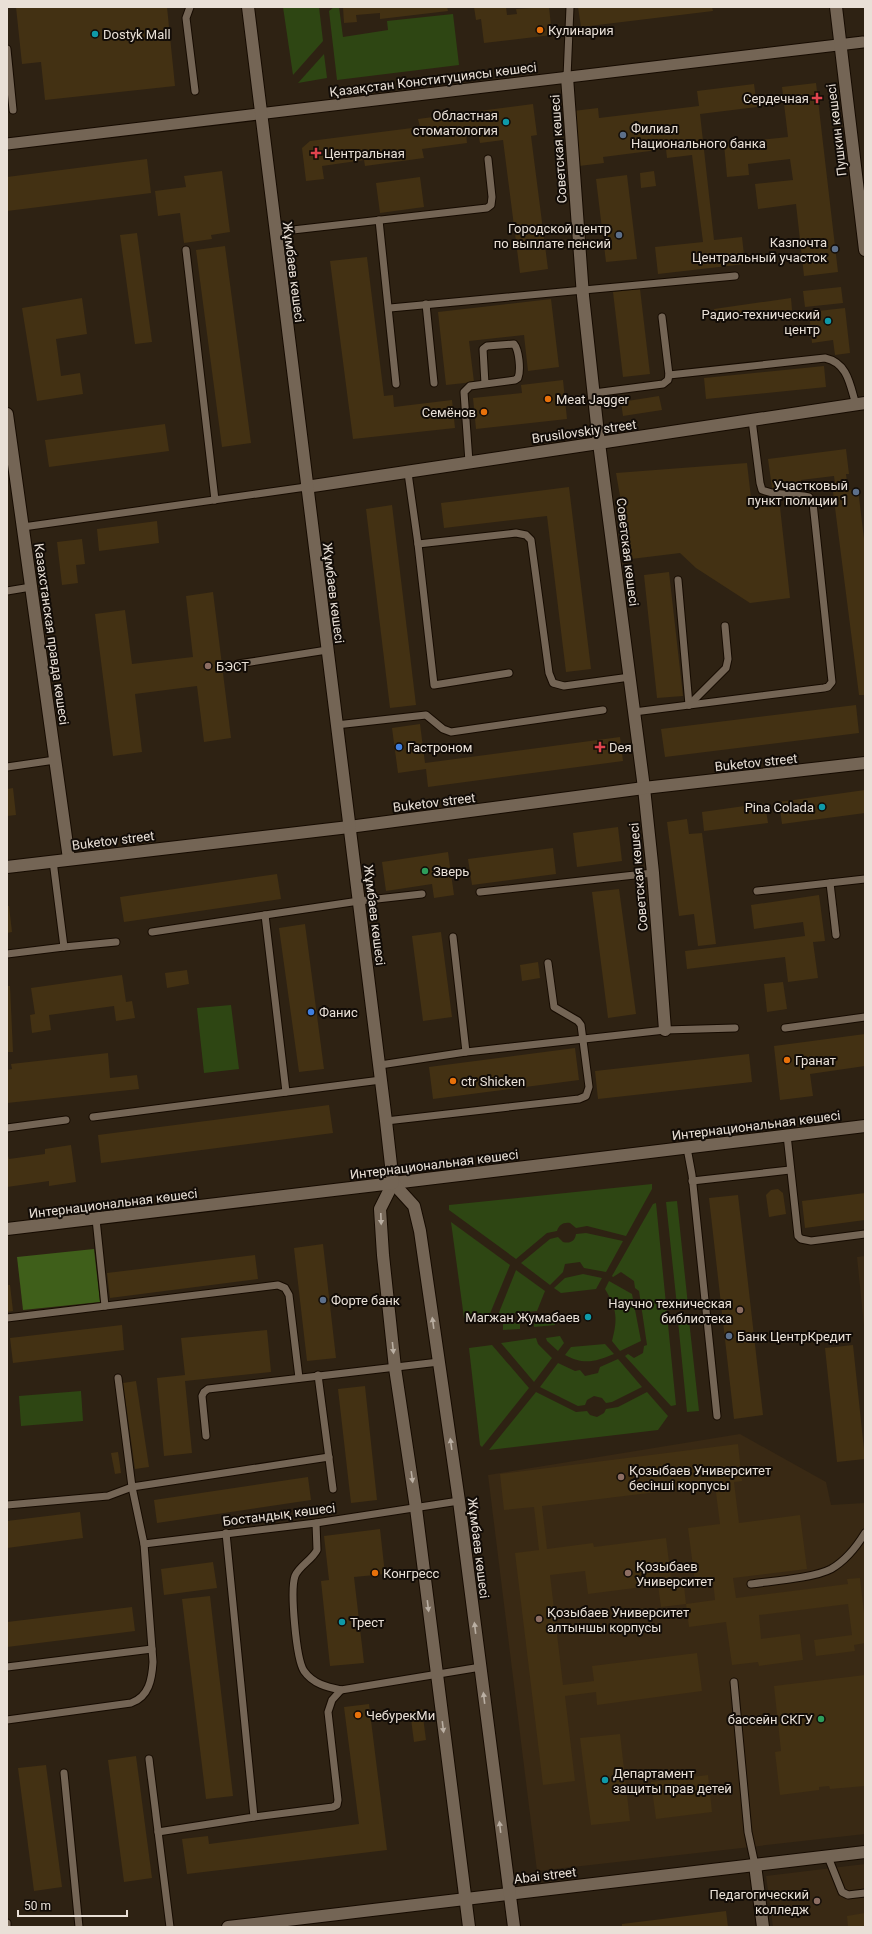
<svg xmlns="http://www.w3.org/2000/svg" width="872" height="1934" viewBox="0 0 872 1934" font-family="Roboto,sans-serif">
<style>
.built{fill:#392914}
.green{fill:#2e4613}
.forest{fill:#3f5f1a}
.building{fill:#433113}
.lines{fill:none;stroke-linecap:round;stroke-linejoin:round}
.service-casing{stroke:#160b01;stroke-width:9}
.pedestrian-casing{stroke:#160b01;stroke-width:13}
.minor-casing{stroke:#160b01;stroke-width:14}
.tertiary-casing{stroke:#160b01;stroke-width:14}
.secondary-casing{stroke:#160b01;stroke-width:14}
.service{stroke:#746555;stroke-width:7}
.pedestrian{stroke:#746555;stroke-width:11}
.minor{stroke:#746555;stroke-width:12}
.tertiary{stroke:#746555;stroke-width:12}
.secondary{stroke:#746555;stroke-width:12}
.oneway{fill:#baafa3}
.food-dot{fill:#e8710a;stroke:#120c07;stroke-width:1.5}
.culture-dot{fill:#0f9aa8;stroke:#120c07;stroke-width:1.5}
.health-dot{fill:#e0444e;stroke:#120c07;stroke-width:1.5}
.service-dot{fill:#5c6f8a;stroke:#120c07;stroke-width:1.5}
.education-dot{fill:#8d6e63;stroke:#120c07;stroke-width:1.5}
.shop-dot{fill:#3f7fe0;stroke:#120c07;stroke-width:1.5}
.leisure-dot{fill:#2e9e5b;stroke:#120c07;stroke-width:1.5}
.labels{text-anchor:middle;stroke-width:4;stroke-linejoin:round;paint-order:stroke}
.poi-label{font-size:13px;fill:#e9e0d7;stroke:#120c07;text-anchor:start}
.street-label{font-size:13px;fill:#e9e0d7;stroke:#120c07}
</style>
<rect width="100%" height="100%" fill="#2e2213"/>
<g class="built">
<path d="M865 1256V1336L857 1257Z"/>
<path d="M740 1434 826 1482 831 1505 865 1503V1834L537 1871 488 1475Z"/>
<path d="M865 1864V1927H773L766 1876Z"/>
</g>
<g class="green">
<path d="M283 7H319L323 41 293 75Z"/>
<path d="M334 7H339L343 37 388 30 387 21 453 14 459 65 337 80 329 11Z"/>
<path d="M324 54 327 78 298 83Z"/>
<path d="M231 1005 239 1069 204 1073 197 1008Z"/>
<path d="M652 1184V1189L626 1236 587 1226 576 1228 570 1223C563 1222 559 1225 557 1231L547 1233 516 1259 449 1210V1205Z"/>
<path d="M677 1201 688 1305 677 1306 666 1202Z"/>
<path d="M656 1203 676 1405 671 1406 625 1356 628 1354 634 1358 643 1353 644 1346 647 1345 639 1291 635 1288 634 1281 621 1272 613 1277 612 1276 653 1204Z"/>
<path d="M451 1222 510 1265 489 1316 464 1318Z"/>
<path d="M586 1233 623 1241 606 1272 584 1268 580 1262 565 1264 563 1272 550 1285 521 1263 550 1239 558 1237 563 1242C570 1244 575 1241 576 1234Z"/>
<path d="M516 1270 545 1291 537 1311 498 1315Z"/>
<path d="M583 1274 602 1278 596 1289 561 1293 554 1288 565 1278Z"/>
<path d="M609 1281 632 1294 641 1341 620 1351 612 1341C618 1319 617 1309 605 1289Z"/>
<path d="M554 1318 555 1325 534 1327V1319Z"/>
<path d="M689 1320 699 1411 687 1412 678 1321Z"/>
<path d="M520 1322V1329L503 1330V1324Z"/>
<path d="M560 1336 564 1343 558 1351 547 1341 546 1338Z"/>
<path d="M536 1338 538 1344 552 1358 534 1382 501 1343Z"/>
<path d="M605 1344 614 1354C595 1362 583 1365 565 1355L571 1347Z"/>
<path d="M492 1345 529 1388 482 1447 480 1445 469 1348Z"/>
<path d="M618 1359 642 1387 612 1402 606 1403 602 1398 594 1396 587 1400 585 1405 578 1406 540 1387 558 1363 575 1371 580 1370 585 1376 598 1373 600 1367Z"/>
<path d="M81 1391 83 1421 21 1426 19 1396Z"/>
<path d="M536 1392 576 1412 587 1411 590 1415 597 1417 604 1413 606 1409 618 1407 647 1392 668 1416 658 1430 489 1450Z"/>
</g>
<path class="forest" d="M94 1249 100 1302 23 1310 17 1257Z"/>
<g class="building">
<path d="M16 7H167L175 86 45 100 41 62 22 64Z"/>
<path d="M343 7H447L448 11 380 19V13L356 15 357 22 344 23Z"/>
<path d="M474 7H506L507 15 517 14 516 9 549 7 552 35 484 43 481 19 476 20Z"/>
<path d="M578 7H712L713 11 581 27Z"/>
<path d="M816 83 838 272 804 276 796 204 758 209 755 184 793 180 790 159 748 164 749 175 727 177 724 144 788 137 782 87Z"/>
<path d="M754 84 757 107 700 114 714 240 742 237 745 264 658 274 655 247 703 242 692 155 667 158 666 149 603 157 604 163 579 166 573 111 598 108 599 118 699 106 697 91Z"/>
<path d="M533 104 537 135 531 136 548 269 520 273 503 140 480 143 478 132 466 134 467 143 422 149 424 158 365 166 364 160 322 166 324 179 306 181 302 148 310 141 420 127 418 119Z"/>
<path d="M147 159 151 193 7 211V177Z"/>
<path d="M222 171 230 232 211 235 212 239 184 243 180 213 158 216 155 191 186 187 184 176Z"/>
<path d="M654 171 656 186 641 188 640 173Z"/>
<path d="M627 175 637 259 606 262 596 179Z"/>
<path d="M420 177 424 207 380 213 376 183Z"/>
<path d="M137 233 152 342 135 344 120 235Z"/>
<path d="M225 246 251 443 222 447 196 250Z"/>
<path d="M367 257 384 396 393 395 394 407 452 400 455 428 353 439 330 261Z"/>
<path d="M841 287 843 303 805 307 803 291Z"/>
<path d="M640 289 650 374 623 377 613 292Z"/>
<path d="M82 298 87 334 56 339 61 376 80 373 83 394 37 401 22 308Z"/>
<path d="M791 298 792 310 716 321 714 309Z"/>
<path d="M551 299 559 367 528 371 524 335 469 341 474 382 446 385 438 312Z"/>
<path d="M845 308 850 353 835 355 833 340 812 343 809 312Z"/>
<path d="M824 366 826 387 706 399 704 378Z"/>
<path d="M563 380 567 419 476 429 473 398 522 393 521 385Z"/>
<path d="M659 396 662 410 623 416 621 402Z"/>
<path d="M165 424 169 451 49 467 45 440Z"/>
<path d="M846 449 849 474H846L848 490 858 489 865 547V695H859L833 492H836L834 476 801 480 802 484 772 488 768 459Z"/>
<path d="M747 463 751 498H779L790 598 750 603 696 568 680 553 631 559 616 473Z"/>
<path d="M569 487 591 669 566 672 547 516 444 528 441 503Z"/>
<path d="M392 505 416 705 390 708 366 509Z"/>
<path d="M157 521 159 543 99 551 97 529Z"/>
<path d="M82 539 85 564 76 565 78 583 62 585 57 542Z"/>
<path d="M669 572 683 696 657 698 644 575Z"/>
<path d="M213 592 231 738 204 742 197 686 135 694 142 752 113 756 95 614 125 610 132 664 193 657 186 596Z"/>
<path d="M856 705 859 733 665 757 661 729Z"/>
<path d="M420 724 425 763 620 737 623 761 428 787 426 769 398 773 392 728Z"/>
<path d="M13 788 16 815 7 816V789Z"/>
<path d="M865 790V813L782 824 779 802Z"/>
<path d="M765 803 768 823 704 831 702 812Z"/>
<path d="M687 819 689 834 702 833 716 944 698 946 694 914 679 916 667 822Z"/>
<path d="M618 827 622 861 577 867 573 833Z"/>
<path d="M553 848 556 874 472 885 468 859Z"/>
<path d="M448 852 454 895 434 898 432 884 386 891 382 862Z"/>
<path d="M277 874 281 899 124 922 120 897Z"/>
<path d="M619 889 636 1014 608 1018 592 892Z"/>
<path d="M819 895 825 941 813 942 818 978 788 982 785 957 687 969 685 951 805 936 803 922 754 929 751 905Z"/>
<path d="M7 906H9L12 932 7 933Z"/>
<path d="M305 924 324 1069 299 1072 279 928Z"/>
<path d="M441 932 452 1017 423 1021 412 936Z"/>
<path d="M538 962 540 978 522 981 520 965Z"/>
<path d="M187 970 189 984 167 988 165 973Z"/>
<path d="M122 975 126 1002 132 1001 135 1018 116 1021 114 1006 49 1015 51 1030 32 1033 30 1015 35 1014 31 988Z"/>
<path d="M783 982 787 1009 767 1012 764 984Z"/>
<path d="M7 986H10L13 1052H7Z"/>
<path d="M865 1034V1066L810 1074 813 1096 780 1100 774 1046Z"/>
<path d="M575 1048 579 1080 433 1099 429 1067Z"/>
<path d="M108 1053 110 1078 137 1075 139 1089 7 1103V1070L12 1069 11 1064Z"/>
<path d="M749 1054 752 1082 598 1099 595 1071Z"/>
<path d="M329 1105 333 1133 101 1163 98 1135Z"/>
<path d="M71 1145 76 1182 49 1186V1181L7 1187V1153L9 1159 45 1154V1149Z"/>
<path d="M778 1189 783 1193 786 1214 769 1217 766 1195 771 1190Z"/>
<path d="M865 1193V1220L805 1228 802 1201Z"/>
<path d="M738 1195 763 1415 734 1419 709 1198Z"/>
<path d="M323 1244 336 1358 307 1361 294 1248Z"/>
<path d="M255 1255 258 1279 110 1298 107 1273Z"/>
<path d="M7 1285H10L13 1311 7 1312Z"/>
<path d="M122 1325 124 1350 13 1363 10 1338Z"/>
<path d="M267 1330 271 1372 185 1381 192 1453 164 1456 157 1378 185 1375 181 1338Z"/>
<path d="M853 1345 865 1459 837 1462 825 1348Z"/>
<path d="M136 1381 149 1467 135 1469 123 1383Z"/>
<path d="M365 1386 377 1500 351 1503 338 1389Z"/>
<path d="M738 1444 742 1481 734 1482 739 1523 800 1515 807 1569 733 1578 736 1598 848 1584 847 1579 860 1578 865 1622V1643L854 1645 855 1651 816 1656 814 1640 852 1635 848 1604 759 1615 761 1639 800 1634 803 1660 759 1666 758 1662 732 1665 726 1622 689 1627 686 1604 715 1600 713 1580 695 1582 688 1528 720 1524 715 1485 542 1506 547 1549 593 1543 594 1547 666 1538 672 1587 684 1586 686 1604 661 1607 658 1585 588 1594 585 1571 550 1575 563 1685 594 1681 592 1666 697 1653 702 1691 597 1705 596 1692 565 1696 575 1781 543 1785 515 1553 539 1550 534 1507 504 1510 500 1474Z"/>
<path d="M118 1452 121 1473 115 1474 111 1453Z"/>
<path d="M308 1477 311 1500 157 1523 154 1500Z"/>
<path d="M80 1512 83 1538 7 1548V1521Z"/>
<path d="M380 1529 385 1574 354 1577 364 1663 330 1666 321 1581 329 1580 324 1536Z"/>
<path d="M213 1562 217 1588 164 1595 161 1569Z"/>
<path d="M210 1596 233 1796 206 1799 182 1599Z"/>
<path d="M132 1607 135 1631 7 1647V1622Z"/>
<path d="M865 1675V1786L830 1789 829 1786 819 1787V1790L780 1795 775 1752 781 1751 774 1686Z"/>
<path d="M369 1704 387 1850 187 1874 182 1839 208 1836 209 1844 359 1824 344 1707Z"/>
<path d="M422 1709 426 1740 414 1742 410 1711Z"/>
<path d="M620 1734 630 1821 591 1825 580 1738Z"/>
<path d="M136 1756 152 1878 124 1882 108 1760Z"/>
<path d="M46 1765 62 1887 34 1891 18 1768Z"/>
<path d="M708 1775 712 1812 656 1819 651 1782Z"/>
<path d="M726 1911 728 1927H622V1924Z"/>
<path d="M865 1913V1927H848L847 1916Z"/>
</g>
<g class="lines">
<g class="service-casing">
<g id="service">
<path d="M190 7 186 18 195 91"/>
<path d="M7 49 13 110"/>
<path d="M567 77 570 7"/>
<path d="M379 220 396 384"/>
<path d="M275 232 487 208 491 205 492 197 488 159"/>
<path d="M186 250 215 500"/>
<path d="M426 304 434 383"/>
<path d="M390 308 735 276"/>
<path d="M662 317 669 375"/>
<path d="M594 393 663 384 668 380 669 375 825 358C848 363 850 385 856 405"/>
<path d="M469 462 464 392 470 386 515 380 518 378C521 370 519 350 514 344L487 346 483 349 485 384"/>
<path d="M408 473 418 544 516 533 526 535 531 540 549 673 553 683 564 686 630 677"/>
<path d="M23 527 306 487"/>
<path d="M418 544 434 685 509 673"/>
<path d="M678 580 689 705"/>
<path d="M7 591 31 587"/>
<path d="M238 664 327 650"/>
<path d="M689 705 726 668 728 659 725 626"/>
<path d="M634 712 824 688 828 687 832 682 813 503 809 497 804 496 772 493 762 490 760 483 752 420"/>
<path d="M336 725 426 715 443 729 451 732 603 710"/>
<path d="M7 767 55 760"/>
<path d="M830 883 836 935"/>
<path d="M757 891 865 879"/>
<path d="M480 892 653 873"/>
<path d="M152 932 265 915"/>
<path d="M453 937 466 1052"/>
<path d="M64 947 116 942"/>
<path d="M7 954 64 947 53 861"/>
<path d="M785 1028 865 1017"/>
<path d="M380 1065 466 1052 665 1030 735 1028"/>
<path d="M286 1092 265 915 359 901 422 894"/>
<path d="M93 1117 381 1080"/>
<path d="M386 1121 579 1099 586 1096 589 1087 581 1025 578 1021 554 1007 548 963"/>
<path d="M7 1128 66 1120"/>
<path d="M787 1135 798 1236 801 1239 811 1241 865 1234"/>
<path d="M687 1148 692 1175 717 1416"/>
<path d="M692 1181 790 1170"/>
<path d="M96 1219 105 1306"/>
<path d="M7 1318 278 1285 285 1288 289 1295 299 1378"/>
<path d="M318 1375 333 1489"/>
<path d="M206 1436 202 1396 204 1392 208 1389 439 1362"/>
<path d="M7 1505 108 1496 132 1487 329 1457"/>
<path d="M316 1523 317 1550C312 1560 299 1566 295 1576 290 1590 296 1659 304 1671 313 1684 327 1687 341 1690L481 1667"/>
<path d="M144 1544 316 1523 459 1501"/>
<path d="M751 1584C772 1581 814 1578 831 1569 845 1561 857 1546 865 1533"/>
<path d="M7 1667 152 1649"/>
<path d="M734 1682 748 1832 755 1865"/>
<path d="M7 1720 131 1703C149 1697 152 1679 153 1662L144 1544 132 1487 118 1378"/>
<path d="M149 1759 170 1927"/>
<path d="M64 1773 79 1927"/>
<path d="M254 1817 333 1807 337 1805 338 1800 328 1712 332 1700 341 1690"/>
<path d="M158 1832 254 1817 226 1533"/>
<path d="M828 1857 842 1892 848 1895 865 1893"/>
<path d="M7 1923V1927"/>
</g>
</g>
<g class="pedestrian-casing">
<path id="pedestrian" d="M7 144 863 42"/>
</g>
<g class="minor-casing">
<g id="minor">
<path d="M567 77 583 296 599 443 644 788 653 873 665 1030"/>
<path d="M7 414 69 859"/>
<path d="M306 487 865 403"/>
<path d="M755 1865 763 1927"/>
</g>
</g>
<g class="tertiary-casing">
<g id="tertiary">
<path d="M836 7 865 250"/>
<path d="M7 867 349 827 644 788 865 763"/>
<path d="M393 1183 865 1126"/>
<path d="M228 1927 865 1852"/>
</g>
</g>
<g class="secondary-casing">
<g id="secondary">
<path d="M248 7 386 1121 393 1183 380 1209 383 1255 395 1368 416 1508 469 1927"/>
<path d="M393 1183 414 1206 420 1231 459 1501 514 1927"/>
<path d="M7 1229 393 1183"/>
</g>
</g>
<use href="#service" class="service"/>
<use href="#pedestrian" class="pedestrian"/>
<use href="#minor" class="minor"/>
<use href="#tertiary" class="tertiary"/>
<use href="#secondary" class="secondary"/>
</g>
<defs><path id="oneway-solid" d="M-6-.8H1V-3.2L6.5 0L1 3.2V.8H-6Z"/></defs>
<g class="oneway">
<use href="#oneway-solid" transform="translate(381 1219) rotate(88)"/>
<use href="#oneway-solid" transform="translate(433 1323) rotate(-98)"/>
<use href="#oneway-solid" transform="translate(393 1348) rotate(84)"/>
<use href="#oneway-solid" transform="translate(451 1444) rotate(-98)"/>
<use href="#oneway-solid" transform="translate(412 1477) rotate(82)"/>
<use href="#oneway-solid" transform="translate(428 1606) rotate(83)"/>
<use href="#oneway-solid" transform="translate(475 1628) rotate(-97)"/>
<use href="#oneway-solid" transform="translate(484 1698) rotate(-97)"/>
<use href="#oneway-solid" transform="translate(443 1727) rotate(83)"/>
<use href="#oneway-solid" transform="translate(500 1827) rotate(-97)"/>
</g>
<g class="food-dot">
<circle cx="540" cy="30" r="4"/>
<circle cx="548" cy="399" r="4"/>
<circle cx="484" cy="412" r="4"/>
<circle cx="787" cy="1060" r="4"/>
<circle cx="453" cy="1081" r="4"/>
<circle cx="375" cy="1573" r="4"/>
<circle cx="358" cy="1715" r="4"/>
</g>
<g class="culture-dot">
<circle cx="95" cy="34" r="4"/>
<circle cx="506" cy="122" r="4"/>
<circle cx="828" cy="321" r="4"/>
<circle cx="822" cy="807" r="4"/>
<circle cx="588" cy="1317" r="4"/>
<circle cx="342" cy="1622" r="4"/>
<circle cx="605" cy="1780" r="4"/>
</g>
<g class="health-dot">
<path d="M815 92h4v4h4v4h-4v4h-4v-4h-4v-4h4z"/>
<path d="M314 147h4v4h4v4h-4v4h-4v-4h-4v-4h4z"/>
<path d="M598 741h4v4h4v4h-4v4h-4v-4h-4v-4h4z"/>
</g>
<g class="service-dot">
<circle cx="623" cy="135" r="4"/>
<circle cx="619" cy="235" r="4"/>
<circle cx="835" cy="249" r="4"/>
<circle cx="856" cy="492" r="4"/>
<circle cx="323" cy="1300" r="4"/>
<circle cx="729" cy="1336" r="4"/>
</g>
<g class="education-dot">
<circle cx="208" cy="666" r="4"/>
<circle cx="740" cy="1310" r="4"/>
<circle cx="621" cy="1477" r="4"/>
<circle cx="628" cy="1573" r="4"/>
<circle cx="539" cy="1619" r="4"/>
<circle cx="817" cy="1901" r="4"/>
</g>
<g class="shop-dot">
<circle cx="399" cy="747" r="4"/>
<circle cx="311" cy="1012" r="4"/>
</g>
<g class="leisure-dot">
<circle cx="425" cy="871" r="4"/>
<circle cx="821" cy="1719" r="4"/>
</g>
<g class="labels">
<g class="poi-label">
<text x="548" y="35">Кулинария</text>
<text x="103" y="39">Dostyk Mall</text>
<text x="809" y="103" text-anchor="end">Сердечная</text>
<text x="498" y="120" text-anchor="end">Областная<tspan x="498" dy="15">стоматология</tspan></text>
<text x="631" y="133">Филиал<tspan x="631" dy="15">Национального банка</tspan></text>
<text x="324" y="158">Центральная</text>
<text x="611" y="233" text-anchor="end">Городской центр<tspan x="611" dy="15">по выплате пенсий</tspan></text>
<text x="827" y="247" text-anchor="end">Казпочта<tspan x="827" dy="15">Центральный участок</tspan></text>
<text x="820" y="319" text-anchor="end">Радио-технический<tspan x="820" dy="15">центр</tspan></text>
<text x="556" y="404">Meat Jagger</text>
<text x="476" y="417" text-anchor="end">Семёнов</text>
<text x="848" y="490" text-anchor="end">Участковый<tspan x="848" dy="15">пункт полиции 1</tspan></text>
<text x="216" y="671">БЭСТ</text>
<text x="407" y="752">Гастроном</text>
<text x="609" y="752">Deя</text>
<text x="814" y="812" text-anchor="end">Pina Colada</text>
<text x="433" y="876">Зверь</text>
<text x="319" y="1017">Фанис</text>
<text x="795" y="1065">Гранат</text>
<text x="461" y="1086">ctr Shicken</text>
<text x="331" y="1305">Форте банк</text>
<text x="732" y="1308" text-anchor="end">Научно техническая<tspan x="732" dy="15">библиотека</tspan></text>
<text x="580" y="1322" text-anchor="end">Магжан Жумабаев</text>
<text x="737" y="1341">Банк ЦентрКредит</text>
<text x="629" y="1475">Қозыбаев Университет<tspan x="629" dy="15">бесінші корпусы</tspan></text>
<text x="636" y="1571">Қозыбаев<tspan x="636" dy="15">Университет</tspan></text>
<text x="383" y="1578">Конгресс</text>
<text x="547" y="1617">Қозыбаев Университет<tspan x="547" dy="15">алтыншы корпусы</tspan></text>
<text x="350" y="1627">Трест</text>
<text x="366" y="1720">ЧебурекМи</text>
<text x="813" y="1724" text-anchor="end">бассейн СКГУ</text>
<text x="613" y="1778">Департамент<tspan x="613" dy="15">защиты прав детей</tspan></text>
<text x="809" y="1899" text-anchor="end">Педагогический<tspan x="809" dy="15">колледж</tspan></text>
</g>
<g class="street-label">
<text transform="translate(433 79) rotate(-7)" y="5">Қазақстан Конституциясы көшесі</text>
<text transform="translate(836 130) rotate(-97)" y="5">Пушкин көшесі</text>
<text transform="translate(558 149) rotate(-94)" y="5">Советская көшесі</text>
<text transform="translate(294 272) rotate(83)" y="5">Жұмбаев көшесі</text>
<text transform="translate(584 431) rotate(-8)" y="5">Brusilovskiy street</text>
<text transform="translate(628 552) rotate(83)" y="5">Советская көшесі</text>
<text transform="translate(334 593) rotate(83)" y="5">Жұмбаев көшесі</text>
<text transform="translate(52 634) rotate(82)" y="5">Казахстанская правда көшесі</text>
<text transform="translate(756 762) rotate(-6)" y="5">Buketov street</text>
<text transform="translate(434 802) rotate(-7)" y="5">Buketov street</text>
<text transform="translate(113 840) rotate(-7)" y="5">Buketov street</text>
<text transform="translate(638 877) rotate(-95)" y="5">Советская көшесі</text>
<text transform="translate(375 915) rotate(83)" y="5">Жұмбаев көшесі</text>
<text transform="translate(756 1125) rotate(-7)" y="5">Интернациональная көшесі</text>
<text transform="translate(434 1164) rotate(-7)" y="5">Интернациональная көшесі</text>
<text transform="translate(113 1203) rotate(-7)" y="5">Интернациональная көшесі</text>
<text transform="translate(279 1514) rotate(-7)" y="5">Бостандық көшесі</text>
<text transform="translate(479 1548) rotate(83)" y="5">Жұмбаев көшесі</text>
<text transform="translate(545 1875) rotate(-7)" y="5">Abai street</text>
</g>
</g>
<rect width="872" height="1934" fill="none" stroke="#e9e0d7" stroke-width="16"/>
<path d="M18 1910v6h109v-6" fill="none" stroke="#e9e0d7" stroke-width="2"/>
<text x="24" y="1910" font-size="12" fill="#e9e0d7" stroke="#120c07" stroke-width="3" paint-order="stroke">50 m</text>
</svg>
